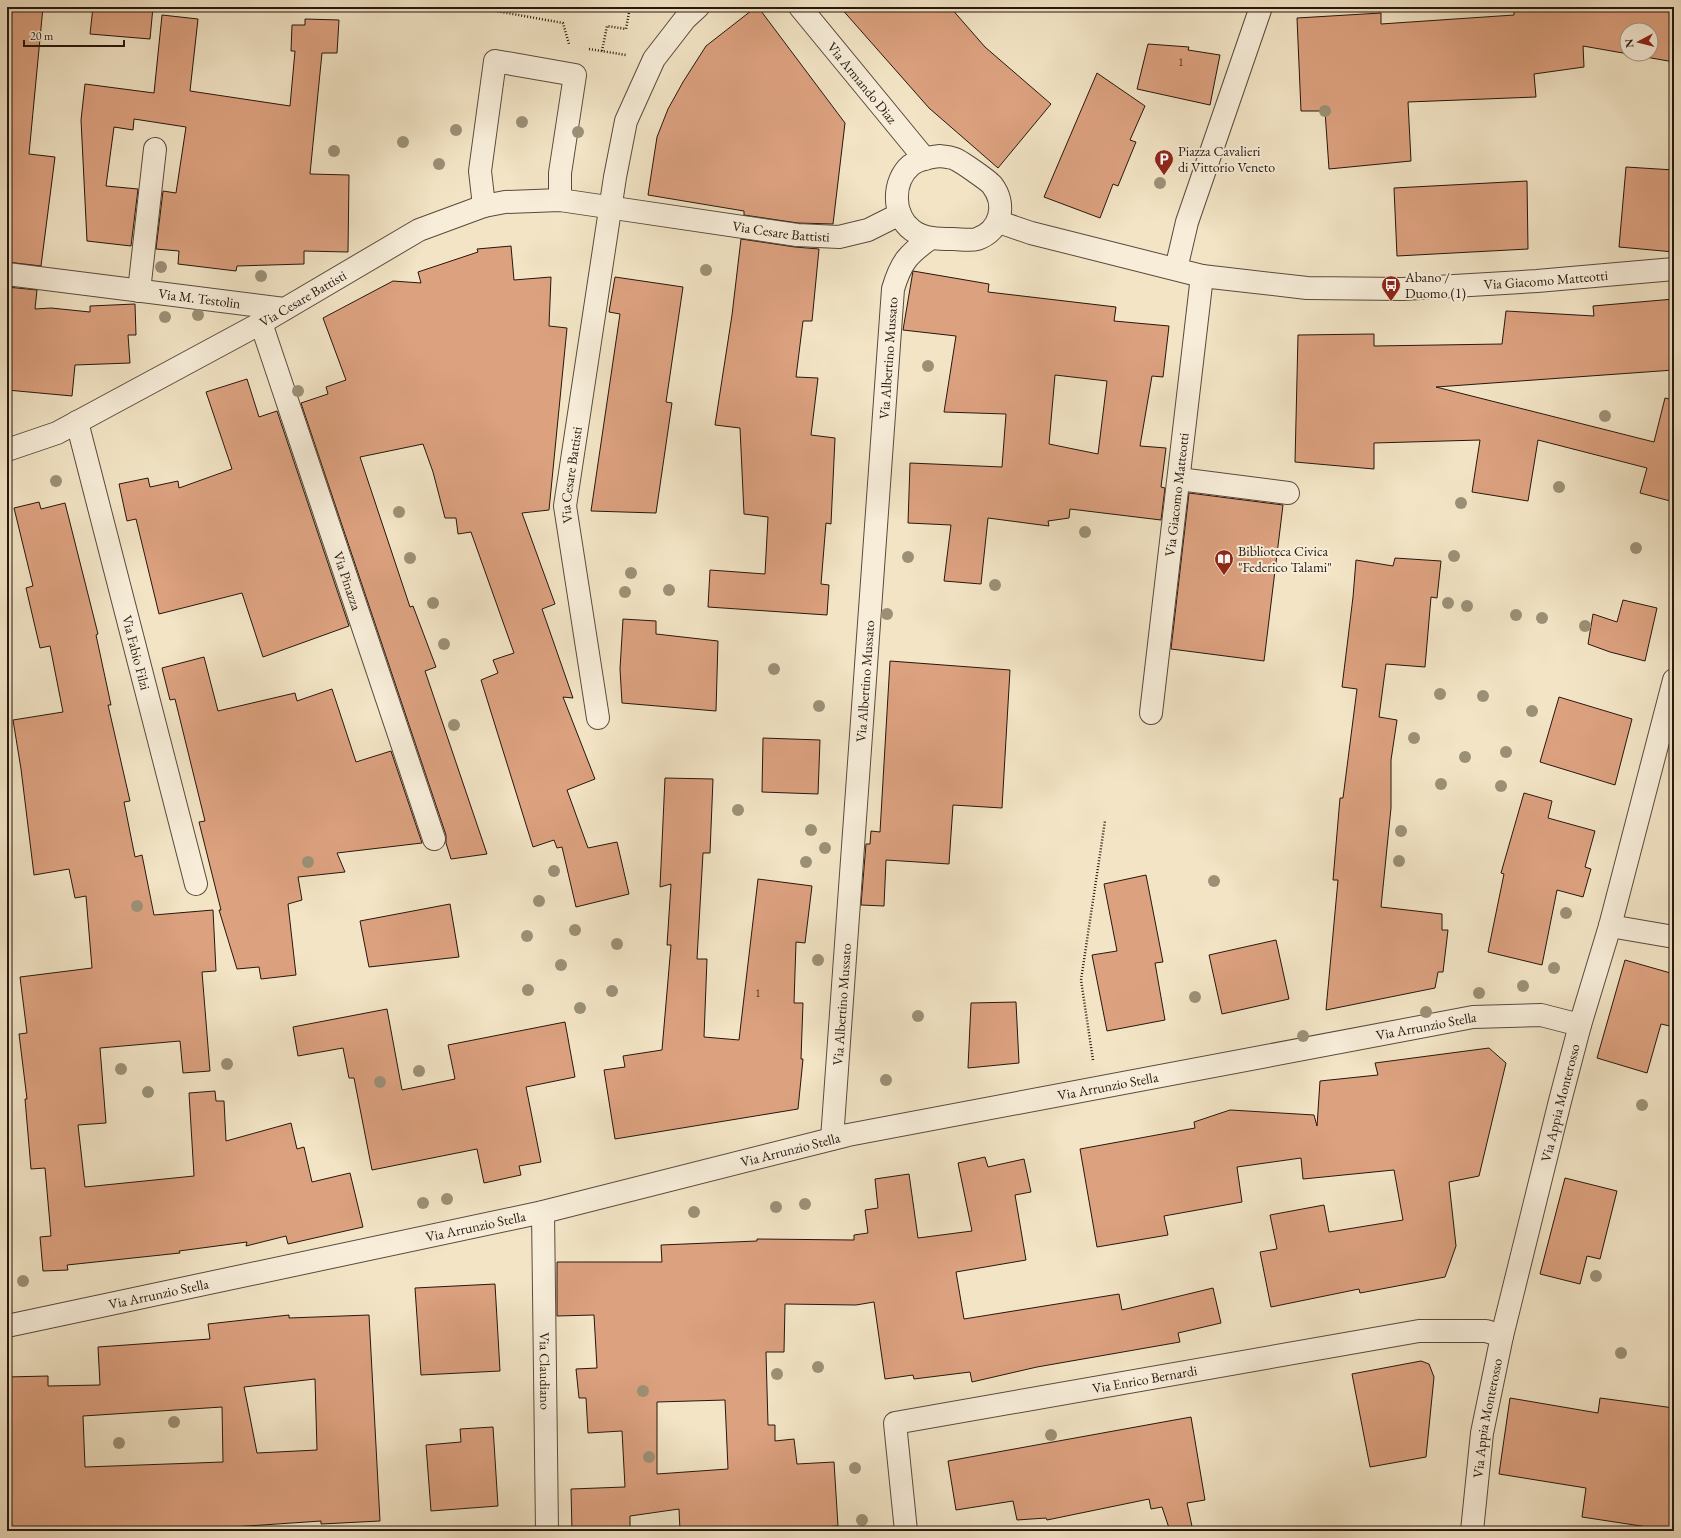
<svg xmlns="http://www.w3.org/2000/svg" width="1681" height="1538" viewBox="0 0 1681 1538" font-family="'EB Garamond',serif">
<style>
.building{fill:#dca17f;stroke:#27170e;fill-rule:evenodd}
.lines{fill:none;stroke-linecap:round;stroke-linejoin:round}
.minor-casing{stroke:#5a4a3c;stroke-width:24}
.path{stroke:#27170e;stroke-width:2.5;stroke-dasharray:1 2;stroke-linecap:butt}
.minor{stroke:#f7edd9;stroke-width:22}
.tree{fill:#9b9076}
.labels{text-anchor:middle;stroke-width:4;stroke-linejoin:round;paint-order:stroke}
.number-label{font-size:12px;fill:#543a2a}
.street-label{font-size:14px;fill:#27170e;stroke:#f7edd9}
.poi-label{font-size:14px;fill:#27170e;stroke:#f7edd9;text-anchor:start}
</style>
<rect width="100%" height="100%" fill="#f2e4c5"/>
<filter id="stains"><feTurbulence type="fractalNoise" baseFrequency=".005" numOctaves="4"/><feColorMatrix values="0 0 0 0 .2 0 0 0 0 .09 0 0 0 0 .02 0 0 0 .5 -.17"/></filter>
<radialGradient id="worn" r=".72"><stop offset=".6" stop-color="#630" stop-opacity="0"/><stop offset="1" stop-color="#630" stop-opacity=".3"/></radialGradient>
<g class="building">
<path d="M7 7H43L29 154 55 157 41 266 7 262Z"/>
<path d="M93 7H153L150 39 90 34Z"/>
<path d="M756 7H758L845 123 833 224 798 223 744 215V211L648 195 657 137 668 109 683 82 706 46Z"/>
<path d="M840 7H950L985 47 1051 104 998 168 929 108Z"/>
<path d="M1514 7H1674V62L1583 46 1584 67 1534 74 1536 97 1408 102 1411 161 1329 169 1325 111H1301L1297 18 1381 13V24L1514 15ZM1627 30H1651V54H1627Z"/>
<path d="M162 15 198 19 190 91 290 106 295 51H291L292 25H305V19L339 20 337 53H322L310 174 349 175 348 252 304 251V264L237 266 236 271 178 264 179 251 156 249 163 191 176 193 186 127 134 119 133 130 114 127 106 186 138 189 131 246 87 241 81 120 85 84 154 93Z"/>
<path d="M1148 44 1189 47 1188 50 1220 55 1210 105 1137 89Z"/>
<path d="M1097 73 1145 106 1130 140 1136 142 1118 186 1113 184 1100 218 1044 197Z"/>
<path d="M1626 167 1674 170V252L1619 247Z"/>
<path d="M1527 181 1528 249 1397 256 1394 188Z"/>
<path d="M741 239 795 247 819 249 812 321H803L796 377 818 378 811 435 835 438 831 524 826 523 821 584 829 585 827 615 708 607 710 570 765 574 768 517 744 514 740 428 715 425 732 315Z"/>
<path d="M511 246 514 280 551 277 549 326 567 328 549 510 522 513 555 604 542 609 573 698 563 697 595 779 567 790 588 848 617 842 629 894 576 907 562 847 557 848 554 840 533 847 481 680 498 673 493 660 514 653 471 532 458 534 456 518H445L433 472 423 444 360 457 410 607 413 606 436 667 425 671 487 854 451 859 446 843V835L301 403 328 394 326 387 346 380 323 318 393 281 421 283 418 272 478 252 477 249Z"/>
<path d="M913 271 989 284 988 292 1116 307 1114 321 1169 326 1163 377 1152 376 1140 446 1166 448 1161 487 1165 488 1161 520 1070 509 1069 518 1048 521 1049 526 988 518 981 584 944 581 951 525 908 523 910 463 1002 467 1006 414 944 412 956 336 903 330ZM1055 375 1107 381 1098 454 1049 444Z"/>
<path d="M615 277 683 287 666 402 672 403 656 513 591 511 620 314 609 312Z"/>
<path d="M7 287 37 290 35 309 51 308 90 312V306L135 304 136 335H128L130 363 75 365 72 396 7 390Z"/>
<path d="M1674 299V370L1436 387 1654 442 1665 398 1674 400V502L1640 493 1647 468 1538 440 1528 501 1472 492 1480 440 1374 443V469L1295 462 1298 335 1374 334V346L1502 344 1506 311 1594 316 1593 306Z"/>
<path d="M247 379 259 417 277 411 349 626 263 657 242 593 159 614 136 519 127 521 119 484 148 478 150 487 178 481 179 488 232 469 206 392Z"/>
<path d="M1189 493 1283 505 1264 661 1171 649Z"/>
<path d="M39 502 41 509 65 503 98 634 96 635 111 705H108L130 801 124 802 135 857 142 855 154 915 213 910 216 971 202 972 210 1071 183 1073 180 1041 100 1048 106 1123 78 1125 85 1187 194 1176 189 1093 215 1091 216 1101H224L226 1141 291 1123 297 1149 304 1147 312 1182 350 1173 363 1227 288 1244 286 1236 246 1246 247 1242 179 1251 180 1253 67 1265 68 1270 43 1271 40 1237 51 1236 45 1168 31 1169 25 1099H27L19 1034 27 1033 20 977 92 968 86 896 75 898 69 869 34 875 21 769 13 720 63 712 50 646 40 648 26 588 33 586 14 508Z"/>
<path d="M1395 558 1441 561 1437 598 1431 597 1425 667 1386 664 1379 717 1397 720 1391 760V808L1381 907 1442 914V930H1448L1443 972H1438L1435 988 1326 1010 1338 880H1333L1340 798H1343L1357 689 1342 687 1353 597 1356 560 1393 566Z"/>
<path d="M1623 600 1657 608 1645 661 1610 652 1588 644 1593 614 1617 622Z"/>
<path d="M623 619 656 621V634L718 641 716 711 622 703 620 669Z"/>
<path d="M204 657 218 711 295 693 297 701 332 689 356 762 391 751 422 843 337 853 345 872 298 877 302 900 288 904 296 975 261 979 259 967 237 969 219 910H221L199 822 205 821 175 699 170 700 162 668Z"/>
<path d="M890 661 1010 670 1002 808 953 805 949 864 886 860 884 906 861 905 866 844H870L871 831 880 832Z"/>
<path d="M1559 697 1632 719 1615 785 1540 762Z"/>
<path d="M763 738 820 740 818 794 762 792Z"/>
<path d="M665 778 713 779 710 853H703L697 959H707L704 1037 739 1040 758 879 812 886 805 943 796 942 794 1003H803L801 1059H803L798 1109 615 1139 604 1070 625 1067 623 1056 662 1050 671 945H667L671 884 660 887Z"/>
<path d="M1524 793 1552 801 1548 818 1595 831 1585 867 1591 869 1583 897 1557 890 1542 965 1488 952 1504 874 1501 873Z"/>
<path d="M1146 875 1163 962 1155 963 1165 1020 1107 1031 1092 955 1117 951 1104 884Z"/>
<path d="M450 904 459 957 369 967 360 921Z"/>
<path d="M1276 940 1289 999 1222 1014 1209 955Z"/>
<path d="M1625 960 1674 974V1027L1661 1024 1647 1073 1597 1058Z"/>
<path d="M1016 1002 1019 1063 968 1068 971 1003Z"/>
<path d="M387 1009 402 1090 455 1079 448 1045 565 1022 575 1077 526 1087 541 1162 519 1166 521 1175 484 1183 477 1149 372 1170 354 1078H349L343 1048 298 1056 293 1027Z"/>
<path d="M1489 1048 1506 1063 1479 1176 1449 1182 1456 1246 1445 1277 1360 1293 1359 1289 1271 1307 1260 1252 1277 1249 1270 1215 1324 1205 1329 1232 1403 1220 1394 1170 1303 1179 1301 1158 1237 1167 1242 1202 1164 1216 1168 1235 1097 1247 1080 1149 1195 1128 1194 1122 1230 1110 1314 1115 1317 1126 1320 1081 1378 1075 1375 1063Z"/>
<path d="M985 1157 988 1167 1024 1159 1031 1192 1015 1195 1026 1260 956 1272 964 1319 1119 1294 1122 1310 1213 1288 1221 1323 1178 1333 1180 1342 1037 1367 972 1382 970 1372 914 1379 913 1375 885 1379 874 1302 856 1305 785 1304 784 1352H766L768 1425H775V1441L794 1439 797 1464 834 1462 838 1526 801 1528V1531H680L679 1509 630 1516V1531H572L571 1489 625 1487 622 1431 588 1433 586 1398H579L576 1369 597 1368 594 1315 557 1316V1262H662L661 1245 757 1241V1239L854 1240V1235L868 1233 865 1210 878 1208 875 1179 909 1174 918 1238 972 1231 958 1163ZM725 1400 728 1469 657 1474V1402Z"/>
<path d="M1565 1178 1617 1191 1600 1259 1587 1256 1580 1284 1540 1274Z"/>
<path d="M495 1284 500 1371 421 1375 415 1288Z"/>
<path d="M289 1315V1318L369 1315 380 1521 321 1524V1521L233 1527 106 1531H12L7 1428V1377L48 1376V1386L100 1385 98 1347 210 1339 208 1324ZM315 1379 317 1450 257 1453 244 1387ZM222 1407 223 1462 85 1467 83 1416Z"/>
<path d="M1421 1361 1429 1364 1434 1377 1426 1457 1370 1467 1352 1374Z"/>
<path d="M1510 1398 1598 1413 1600 1398 1674 1408V1531L1582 1517 1586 1488 1499 1474Z"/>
<path d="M1191 1417 1205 1500 1187 1503 1193 1531H1170L1162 1507 1151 1509 1149 1499 1047 1520 1046 1518 1017 1520 1013 1501 956 1510 948 1461Z"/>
<path d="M493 1427 498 1506 431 1511 426 1445 461 1442 460 1429Z"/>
</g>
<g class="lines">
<g class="minor-casing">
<g id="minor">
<path id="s1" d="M800 7 925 159"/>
<path d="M940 156C945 157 952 157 957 160 963 163 989 181 992 185 1007 204 1001 231 977 239 970 241 960 239 953 239 939 239 923 239 912 230 892 215 892 181 911 165 919 159 930 157 940 156Z"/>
<path d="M484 206 480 171 495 61 575 75 560 173V200"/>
<path id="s2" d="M999 222 1031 233 1202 276 1307 288 1403 289 1537 281 1674 269"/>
<path d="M1176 269 1187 222 1261 7"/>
<path id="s3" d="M7 274 284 309"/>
<path d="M139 291 155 149"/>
<path id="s4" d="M261 323 434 839"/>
<path id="s5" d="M77 422 196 884"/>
<path id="s6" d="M7 450 57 433 261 323 419 230 484 206 505 202 560 200 797 235 839 237 868 230 900 214"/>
<path d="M1179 479 1288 493"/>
<path id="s7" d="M1151 713 1202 276"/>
<path id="s8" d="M598 718 565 506 615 177 626 121 654 59 685 19 698 7"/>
<path d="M1610 926 1674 937"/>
<path id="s9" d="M832 1139 893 289C901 262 908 254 931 238"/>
<path id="s10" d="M543 1212 547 1531"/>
<path id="s11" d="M7 1326 543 1212 848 1135 1473 1017 1541 1015 1580 1025"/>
<path id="s12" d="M906 1531 895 1423 1419 1331H1486L1502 1336"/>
<path id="s13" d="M1472 1531 1482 1433 1502 1336 1560 1101 1580 1025 1610 926 1674 680"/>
</g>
</g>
<g class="path">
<path d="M474 7 563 23 569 44"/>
<path d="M589 49 626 55"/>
<path d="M602 51 607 26 626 29 630 7"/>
<path d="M1093 1060 1081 980 1105 821"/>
</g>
<use href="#minor" class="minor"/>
</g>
<g class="tree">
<circle cx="1325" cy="111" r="6"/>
<circle cx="522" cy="122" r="6"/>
<circle cx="456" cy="130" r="6"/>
<circle cx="578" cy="132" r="6"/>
<circle cx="403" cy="142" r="6"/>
<circle cx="334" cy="151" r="6"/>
<circle cx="439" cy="164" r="6"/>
<circle cx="1160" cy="183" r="6"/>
<circle cx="161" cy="267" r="6"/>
<circle cx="706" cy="270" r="6"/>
<circle cx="261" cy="276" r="6"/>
<circle cx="198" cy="315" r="6"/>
<circle cx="165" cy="317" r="6"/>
<circle cx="928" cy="366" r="6"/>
<circle cx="298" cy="391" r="6"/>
<circle cx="1605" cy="416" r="6"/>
<circle cx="56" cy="481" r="6"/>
<circle cx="1559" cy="487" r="6"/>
<circle cx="1461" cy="503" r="6"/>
<circle cx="399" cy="512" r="6"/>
<circle cx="1085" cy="532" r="6"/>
<circle cx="1636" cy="548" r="6"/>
<circle cx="1454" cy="556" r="6"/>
<circle cx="908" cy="557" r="6"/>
<circle cx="410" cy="558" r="6"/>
<circle cx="631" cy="573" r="6"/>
<circle cx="995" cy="585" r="6"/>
<circle cx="669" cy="590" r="6"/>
<circle cx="625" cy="592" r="6"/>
<circle cx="433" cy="603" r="6"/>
<circle cx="1448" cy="603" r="6"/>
<circle cx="1467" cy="606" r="6"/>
<circle cx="887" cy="614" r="6"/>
<circle cx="1516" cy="615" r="6"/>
<circle cx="1542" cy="618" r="6"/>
<circle cx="1585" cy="626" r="6"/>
<circle cx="444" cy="644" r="6"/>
<circle cx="774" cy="669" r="6"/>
<circle cx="1440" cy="694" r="6"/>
<circle cx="1483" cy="696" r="6"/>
<circle cx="819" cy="706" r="6"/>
<circle cx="1532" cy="711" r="6"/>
<circle cx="454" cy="725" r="6"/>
<circle cx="1414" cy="738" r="6"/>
<circle cx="1506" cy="752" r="6"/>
<circle cx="1465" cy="757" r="6"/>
<circle cx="1441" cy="784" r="6"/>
<circle cx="1501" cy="786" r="6"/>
<circle cx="738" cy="810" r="6"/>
<circle cx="811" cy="830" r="6"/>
<circle cx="1401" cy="831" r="6"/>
<circle cx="825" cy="848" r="6"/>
<circle cx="1399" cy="861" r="6"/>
<circle cx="308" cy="862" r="6"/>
<circle cx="806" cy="862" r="6"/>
<circle cx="554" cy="871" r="6"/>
<circle cx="1214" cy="881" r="6"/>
<circle cx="539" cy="901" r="6"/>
<circle cx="137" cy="906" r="6"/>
<circle cx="1566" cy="913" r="6"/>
<circle cx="575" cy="930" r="6"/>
<circle cx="527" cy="936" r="6"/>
<circle cx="617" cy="944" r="6"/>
<circle cx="818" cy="960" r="6"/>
<circle cx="561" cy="965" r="6"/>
<circle cx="1554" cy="968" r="6"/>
<circle cx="1523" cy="986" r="6"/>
<circle cx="528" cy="990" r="6"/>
<circle cx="612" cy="991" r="6"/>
<circle cx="1479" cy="993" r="6"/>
<circle cx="1195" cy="997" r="6"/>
<circle cx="580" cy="1008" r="6"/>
<circle cx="1426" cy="1012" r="6"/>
<circle cx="918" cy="1016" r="6"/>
<circle cx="1303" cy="1036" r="6"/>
<circle cx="227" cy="1064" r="6"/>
<circle cx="121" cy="1069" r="6"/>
<circle cx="419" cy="1071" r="6"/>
<circle cx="886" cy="1080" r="6"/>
<circle cx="380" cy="1082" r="6"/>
<circle cx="148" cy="1092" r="6"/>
<circle cx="1642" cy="1105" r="6"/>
<circle cx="447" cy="1199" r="6"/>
<circle cx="423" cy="1203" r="6"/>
<circle cx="805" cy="1204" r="6"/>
<circle cx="776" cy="1207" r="6"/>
<circle cx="694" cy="1212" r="6"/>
<circle cx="1596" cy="1276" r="6"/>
<circle cx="23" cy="1281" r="6"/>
<circle cx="1621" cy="1353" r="6"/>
<circle cx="818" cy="1367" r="6"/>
<circle cx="777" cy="1374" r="6"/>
<circle cx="643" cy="1391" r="6"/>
<circle cx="174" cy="1422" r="6"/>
<circle cx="1051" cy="1435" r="6"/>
<circle cx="119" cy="1443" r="6"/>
<circle cx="649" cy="1457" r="6"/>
<circle cx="855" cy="1468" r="6"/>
<circle cx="862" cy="1520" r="6"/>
</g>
<defs>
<g id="parking-pin" transform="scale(1)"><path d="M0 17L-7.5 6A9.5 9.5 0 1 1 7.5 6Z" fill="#8f2418" stroke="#f7edd9"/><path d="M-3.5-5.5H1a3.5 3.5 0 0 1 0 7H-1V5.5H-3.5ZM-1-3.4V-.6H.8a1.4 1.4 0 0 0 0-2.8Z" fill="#fff"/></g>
<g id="bus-pin" transform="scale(1)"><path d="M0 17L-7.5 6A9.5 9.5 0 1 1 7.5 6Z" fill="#8f2418" stroke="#f7edd9"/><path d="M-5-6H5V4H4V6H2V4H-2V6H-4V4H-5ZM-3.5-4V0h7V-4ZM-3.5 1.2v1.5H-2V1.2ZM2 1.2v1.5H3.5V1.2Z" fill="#fff"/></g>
<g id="library-pin" transform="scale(1)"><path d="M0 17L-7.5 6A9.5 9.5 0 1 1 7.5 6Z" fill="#8f2418" stroke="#f7edd9"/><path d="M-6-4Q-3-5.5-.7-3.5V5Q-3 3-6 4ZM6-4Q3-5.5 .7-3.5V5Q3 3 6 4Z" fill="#fff"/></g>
</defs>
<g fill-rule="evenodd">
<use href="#parking-pin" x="1164" y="159"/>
<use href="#bus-pin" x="1391" y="285"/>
<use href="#library-pin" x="1224" y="559"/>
</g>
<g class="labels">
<g class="number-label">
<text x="1181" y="66">1</text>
<text x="758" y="997">1</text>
</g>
<g class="street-label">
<text dy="5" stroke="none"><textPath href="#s1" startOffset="98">Via Armando Diaz</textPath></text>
<text dy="5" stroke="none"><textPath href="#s6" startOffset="837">Via Cesare Battisti</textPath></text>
<text dy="5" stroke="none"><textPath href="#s2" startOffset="555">Via Giacomo Matteotti</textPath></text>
<text dy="5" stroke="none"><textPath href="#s3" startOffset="194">Via M. Testolin</textPath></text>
<text dy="5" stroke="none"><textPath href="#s6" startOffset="333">Via Cesare Battisti</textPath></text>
<text dy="5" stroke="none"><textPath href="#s9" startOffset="783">Via Albertino Mussato</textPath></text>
<text dy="5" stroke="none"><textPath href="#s8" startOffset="246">Via Cesare Battisti</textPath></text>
<text dy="5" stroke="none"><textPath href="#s7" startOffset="220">Via Giacomo Matteotti</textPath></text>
<text dy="5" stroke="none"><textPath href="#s4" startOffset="272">Via Pinazza</textPath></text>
<text dy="5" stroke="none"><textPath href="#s5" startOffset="238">Via Fabio Filzi</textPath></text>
<text dy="5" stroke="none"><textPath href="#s9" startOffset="459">Via Albertino Mussato</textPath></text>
<text dy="5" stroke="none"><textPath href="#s9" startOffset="135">Via Albertino Mussato</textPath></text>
<text dy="5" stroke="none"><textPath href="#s11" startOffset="1451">Via Arrunzio Stella</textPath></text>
<text dy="5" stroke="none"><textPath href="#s11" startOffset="1127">Via Arrunzio Stella</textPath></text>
<text dy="5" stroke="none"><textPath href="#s13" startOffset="438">Via Appia Monterosso</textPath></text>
<text dy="5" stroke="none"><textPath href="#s11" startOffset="803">Via Arrunzio Stella</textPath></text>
<text dy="5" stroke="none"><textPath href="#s11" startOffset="479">Via Arrunzio Stella</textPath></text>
<text dy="5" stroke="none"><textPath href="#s11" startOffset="155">Via Arrunzio Stella</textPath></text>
<text dy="5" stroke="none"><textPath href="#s10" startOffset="159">Via Claudiano</textPath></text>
<text dy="5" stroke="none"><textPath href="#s12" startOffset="362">Via Enrico Bernardi</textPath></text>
<text dy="5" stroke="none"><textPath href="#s13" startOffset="114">Via Appia Monterosso</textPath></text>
</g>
<g class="poi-label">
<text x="1178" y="156">Piazza Cavalieri<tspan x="1178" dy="16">di Vittorio Veneto</tspan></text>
<text x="1405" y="282">Abano /<tspan x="1405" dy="16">Duomo (1)</tspan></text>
<text x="1238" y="556">Biblioteca Civica<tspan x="1238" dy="16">"Federico Talami"</tspan></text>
</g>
</g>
<rect width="1681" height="1538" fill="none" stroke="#f2e4c5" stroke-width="24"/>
<rect x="8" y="8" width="1665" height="1522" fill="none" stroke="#27170e" stroke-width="2"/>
<rect x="12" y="12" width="1657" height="1514" fill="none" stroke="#27170e"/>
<g transform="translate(1639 42) rotate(263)"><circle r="19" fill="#f7edd9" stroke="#a49788"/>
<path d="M0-3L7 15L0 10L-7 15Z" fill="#8f2418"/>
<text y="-6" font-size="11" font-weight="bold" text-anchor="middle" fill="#27170e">N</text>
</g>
<path d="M24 40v6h100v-6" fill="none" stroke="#27170e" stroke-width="2"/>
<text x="30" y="40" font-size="12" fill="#27170e" stroke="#f7edd9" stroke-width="3" paint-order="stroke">20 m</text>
<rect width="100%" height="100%" filter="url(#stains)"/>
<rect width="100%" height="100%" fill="url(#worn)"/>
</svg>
